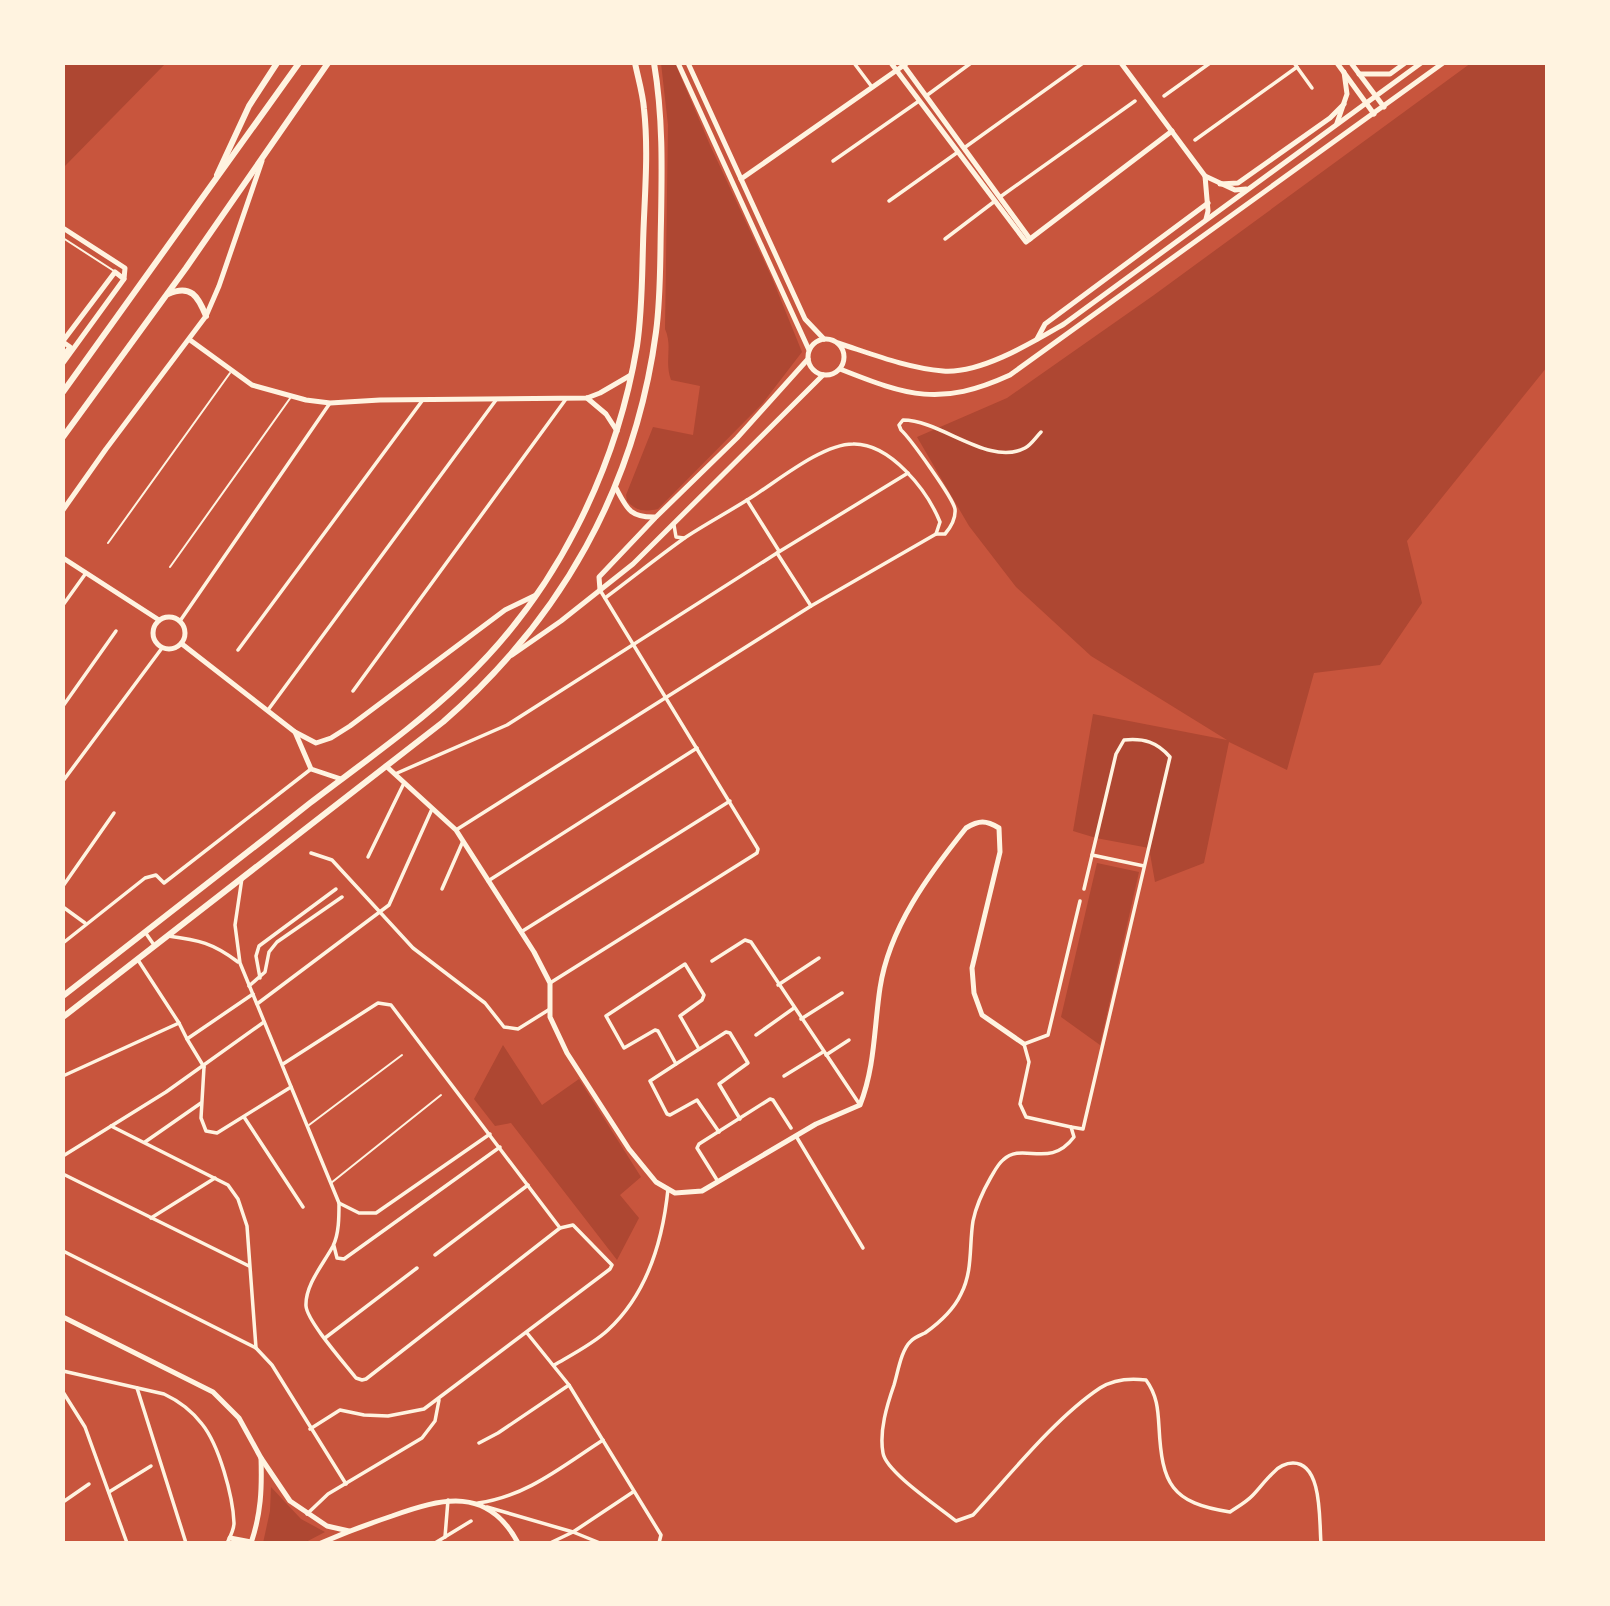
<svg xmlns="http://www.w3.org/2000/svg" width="1610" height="1606" viewBox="0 0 1610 1606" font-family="Commissioner,sans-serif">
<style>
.green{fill:#ae4732}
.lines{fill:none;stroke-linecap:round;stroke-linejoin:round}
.service{stroke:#fff3e0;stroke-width:2}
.minor{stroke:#fff3e0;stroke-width:3.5}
.tertiary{stroke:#fff3e0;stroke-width:5}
.secondary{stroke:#fff3e0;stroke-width:5}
.primary{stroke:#fff3e0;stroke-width:6}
.trunk{stroke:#fff3e0;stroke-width:6}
</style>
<rect width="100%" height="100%" fill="#c8553d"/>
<g class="green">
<path d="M63 63H166L63 168Z"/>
<path d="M661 63H675L710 145 772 278 802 352 762 404 658 509C644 512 636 511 627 501L626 495 653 427 693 435 700 386 671 380C664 360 673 347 665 329L668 125Z"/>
<path d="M1471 63H1547V367L1407 541 1422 603 1380 665 1314 673 1287 770 1229 742 1204 863 1155 882 1149 848 1096 838 1073 831 1093 714 1227 740 1091 656 1016 587 969 526 917 437 1007 398 1154 295Z"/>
<path d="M1097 863 1139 872 1100 1045 1061 1017Z"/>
<path d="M503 1045 542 1105 579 1079 641 1177 620 1195 639 1218 617 1260 511 1123 495 1126 474 1099Z"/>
<path d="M271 1487 301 1519 325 1532 304 1543H263L270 1511Z"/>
</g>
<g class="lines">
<g class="service">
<path d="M63 238 114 271"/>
<path d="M108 543 230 373"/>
<path d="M170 567 291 397"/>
<path d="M309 1125 402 1055"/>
<path d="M331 1183 441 1095"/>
</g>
<g class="minor">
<path d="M854 63 872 87"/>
<path d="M1294 63 1312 88"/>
<path d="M926 96 971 63"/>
<path d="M1164 96 1210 63"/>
<path d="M1195 140 1297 67"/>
<path d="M964 148 1083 63"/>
<path d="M833 161 919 101"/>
<path d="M1000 197 1135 101"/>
<path d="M889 201 958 152"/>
<path d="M945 239 995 201"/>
<path d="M747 500 779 551"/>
<path d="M674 525 676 537 684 538"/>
<path d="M777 553 811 606"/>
<path d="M605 598C632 578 659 556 686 537 709 522 732 510 755 495 780 479 823 444 853 444 890 443 927 490 940 522L936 534"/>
<path d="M63 605 86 573"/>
<path d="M180 621 330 403"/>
<path d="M238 650 422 401"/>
<path d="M353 691 566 399"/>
<path d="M63 706 116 631"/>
<path d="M268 710 496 400"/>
<path d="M395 774 507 725 777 553 908 473"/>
<path d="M63 781 162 648"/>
<path d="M456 830 811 606 936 534H945C951 527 956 519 955 509 953 498 910 438 901 430L899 425 903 420C941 420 989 467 1025 448 1031 445 1036 437 1041 432"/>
<path d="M311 853 332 860 413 948 485 1003 504 1027 518 1029 550 1009"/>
<path d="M1092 855 1144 866"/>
<path d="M368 857 404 783"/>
<path d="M242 878 235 925 240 963 339 1203C339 1217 339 1234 333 1246 324 1263 305 1285 306 1306 307 1321 345 1364 356 1378L362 1380 366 1379 560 1228 573 1225 612 1265 610 1269 424 1409 388 1416 364 1415 340 1410 310 1429"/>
<path d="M488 881 697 748"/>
<path d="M63 886 114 813"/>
<path d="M442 889 463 841"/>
<path d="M1080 901 1048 1035 1024 1044 1029 1062 1020 1104 1026 1117 1071 1127 1074 1137C1049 1170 1023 1141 1003 1160 998 1164 994 1172 991 1177 983 1191 976 1206 973 1221 969 1246 973 1271 961 1294 954 1309 939 1323 925 1333 921 1335 915 1337 911 1341 901 1350 898 1372 894 1385 887 1405 879 1431 883 1453 886 1472 939 1507 956 1521L973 1515C1010 1475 1055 1418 1100 1388 1114 1379 1130 1378 1146 1380 1157 1395 1158 1409 1159 1427 1162 1484 1171 1503 1230 1512 1237 1507 1245 1503 1252 1496 1259 1489 1266 1479 1274 1472 1278 1467 1286 1463 1293 1463 1323 1463 1319 1522 1321 1543"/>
<path d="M63 907 85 923"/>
<path d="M145 932 154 945"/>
<path d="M521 932 730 801"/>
<path d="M168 936C199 940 213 943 238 962"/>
<path d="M63 943 145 878 156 875 164 883 311 769"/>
<path d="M138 960 179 1023"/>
<path d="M712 961 745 940 751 942 860 1105"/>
<path d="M260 978 256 956 259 946 336 889"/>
<path d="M550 983 757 853 758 849 600 590"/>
<path d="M778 985 819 958"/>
<path d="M249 986 265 972 269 952 277 942 342 897"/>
<path d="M257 1004 389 905 432 809"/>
<path d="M801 1019 842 993"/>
<path d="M756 1035 794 1008"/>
<path d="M187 1039 204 1067"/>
<path d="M699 1049 680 1016 702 1000 704 995 685 964 606 1016 624 1048 655 1030 658 1031 676 1064 650 1081 667 1114 670 1115 697 1100 719 1132"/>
<path d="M826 1055 849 1040"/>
<path d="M283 1064 378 1003 391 1005 560 1228"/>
<path d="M676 1064 726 1032 730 1033 748 1063 719 1084 740 1119"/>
<path d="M204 1067 201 1118 206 1131 217 1133 291 1087"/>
<path d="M63 1076 179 1023 187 1039 253 994"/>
<path d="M784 1076 823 1052"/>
<path d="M244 1117 303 1207"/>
<path d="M111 1126 228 1185 238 1199 247 1226 256 1348"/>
<path d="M1071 1127 1083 1129 1170 757C1157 742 1144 738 1124 740L1116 754 1084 889"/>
<path d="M796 1136 863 1248"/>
<path d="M145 1142 201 1103"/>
<path d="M63 1156 166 1092 264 1022"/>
<path d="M63 1174 249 1266"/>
<path d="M717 1180 697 1148 699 1144 770 1099 773 1100 791 1128"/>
<path d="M339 1203 359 1213H376L490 1134"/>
<path d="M151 1218 215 1178"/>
<path d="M334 1246 337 1258 344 1259 500 1147"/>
<path d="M63 1251 256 1348 272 1365 346 1484"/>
<path d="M435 1255 528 1185"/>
<path d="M527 1333 569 1385 661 1535 659 1543"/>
<path d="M325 1338 417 1268"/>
<path d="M554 1365C573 1354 593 1344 608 1330 647 1294 663 1239 668 1189"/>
<path d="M63 1371 164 1394C179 1401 192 1411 202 1424 219 1445 233 1496 234 1523 234 1530 230 1537 227 1543"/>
<path d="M137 1388 186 1543"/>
<path d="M63 1392 85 1427 127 1543"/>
<path d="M479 1443 498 1433 569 1385"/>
<path d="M109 1492 151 1466"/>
<path d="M63 1502 89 1484"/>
<path d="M478 1503C526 1497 564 1465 603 1440"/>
<path d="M487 1507 573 1532 600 1543"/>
<path d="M307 1514 328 1494 422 1438 435 1421 439 1400"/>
<path d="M445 1537 448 1500"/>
<path d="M435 1543 471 1521"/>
<path d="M550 1543 573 1532 633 1492"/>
</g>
<g class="tertiary">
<path d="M891 63 1026 242 1172 131"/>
<path d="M902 63 1030 239"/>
<path d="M1121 63 1205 176"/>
<path d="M1337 63 1374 114"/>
<path d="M1351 63 1384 107"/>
<path d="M1359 74H1390L1405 63"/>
<path d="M741 179 907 63"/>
<path d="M1220 184 1238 183 1330 118 1344 104"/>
<path d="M1206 219 1208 211 1205 176 1235 190 1246 189"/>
<path d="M63 228 125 268 124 279 63 363"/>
<path d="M1037 339 1045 324 1208 203"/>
<path d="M190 340 252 385 306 400 330 403 380 400 587 398 600 393 631 375"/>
<path d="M63 341 115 272 124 279"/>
<path d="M63 342 70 347 63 356"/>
<path d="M587 398 606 414 617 431"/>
<path d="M63 510 106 449 206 316 219 286 262 161"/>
<path d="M63 558 159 620"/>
<circle cx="169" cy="633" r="16"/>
<path d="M182 644 295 732 316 743 331 738 350 726 505 610 536 595"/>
<path d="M295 732 311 769 341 779"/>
<path d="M386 766 456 830 463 841 534 952 550 983V1017L567 1053 629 1149 656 1182 675 1193 702 1191 816 1124 860 1105C875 1067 874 1028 880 988 889 928 929 874 966 828 979 820 986 820 999 828L1000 852 972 968 974 993 982 1015 1024 1044"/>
</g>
<g class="secondary">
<path d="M678 63 809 350"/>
<path d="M688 63 805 319 824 339"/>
<path d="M1337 123 1347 94 1344 72"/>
<circle cx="826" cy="357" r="18"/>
<path d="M838 343C872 354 907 368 943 371 981 374 1033 342 1064 324L1421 63"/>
<path d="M840 369C908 396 940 407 1010 375L1443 63"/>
<path d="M616 488C627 509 630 518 656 517L737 438 808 359"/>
<path d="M600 590 599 577 655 518"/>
<path d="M512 655 561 621 633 564 823 375"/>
<path d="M63 1317 213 1392 239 1418 261 1458 290 1501 327 1526 349 1531"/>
<path d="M230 1538 251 1542"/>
<path d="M251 1543C261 1514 262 1489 261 1458"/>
<path d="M321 1543C344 1533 368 1524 392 1516 442 1498 488 1486 518 1543"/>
</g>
<g class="primary">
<path d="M63 996C145 932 228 868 310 803 361 764 416 726 463 681 555 594 616 471 637 346 642 313 642 279 643 245 644 201 649 154 644 109 643 94 638 78 635 63"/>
<path d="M63 1017 443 722C561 619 635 488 656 332 661 295 660 258 661 221 662 168 663 116 654 63"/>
</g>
<g class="trunk">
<path d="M217 175 249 106 277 63"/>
<path d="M168 294C191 284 198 296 206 316"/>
<path d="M63 392 299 63"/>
<path d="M63 437 186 268 328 63"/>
</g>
</g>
<rect width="1610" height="1606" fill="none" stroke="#fff3e0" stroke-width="130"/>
</svg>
